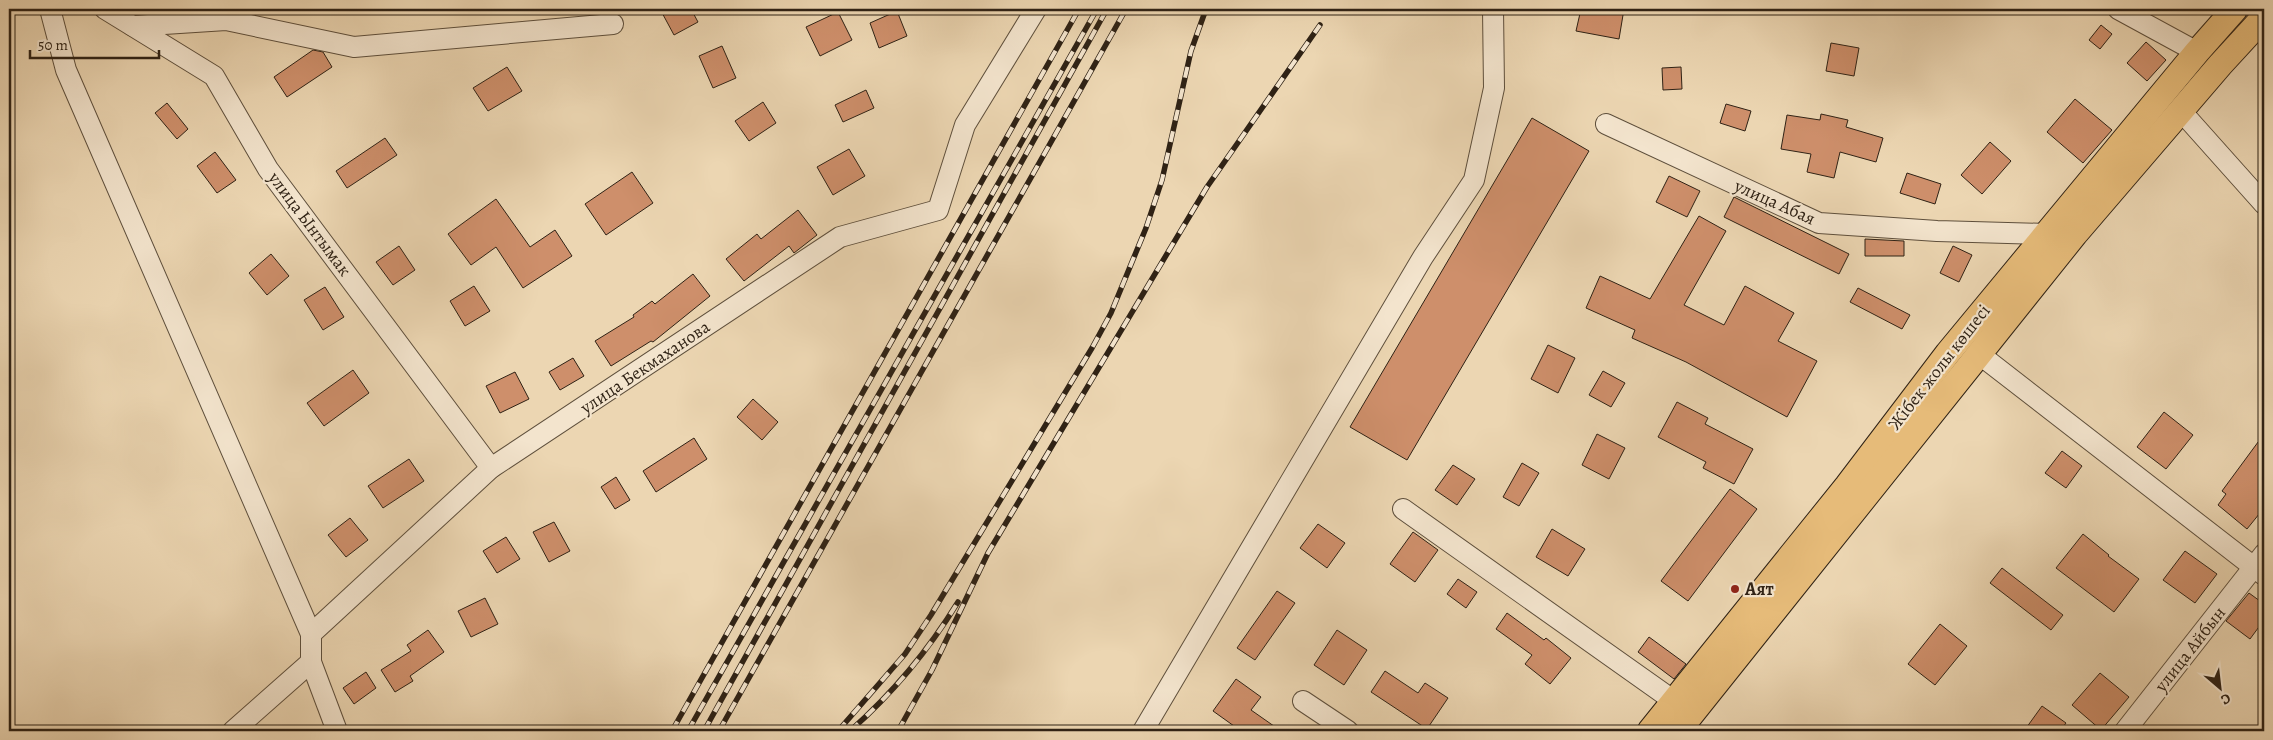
<svg xmlns="http://www.w3.org/2000/svg" width="2273" height="740" viewBox="0 0 2273 740" font-family="Alegreya,serif">
<style>
.building{fill:#ce8f6b;stroke:#2f2215}
.lines{fill:none;stroke-linecap:round;stroke-linejoin:round}
.minor-casing{stroke:#5e4f3c;stroke-width:22}
.major-casing{stroke:#2f2215;stroke-width:27}
.minor{stroke:#f3e4cd;stroke-width:20}
.major{stroke:#e6bb79;stroke-width:25}
.rail-casing{stroke:#2f2215;stroke-width:5.5}
.rail{stroke:#f3e4cd;stroke-width:4;stroke-dasharray:11;stroke-linecap:butt}
.poi-dot{fill:#8f2418;stroke:#f3e4cd;stroke-width:2}
.labels{text-anchor:middle;stroke-width:4.5;stroke-linejoin:round;paint-order:stroke}
.street-label{font-size:18px;fill:#2f2215;stroke:#f3e4cd}
.poi-label{font-size:18px;font-weight:bold;fill:#2f2215;stroke:#f3e4cd;text-anchor:start}
</style>
<rect width="100%" height="100%" fill="#ecd6b2"/>
<filter id="stains"><feTurbulence type="fractalNoise" baseFrequency=".004" numOctaves="4"/><feColorMatrix values="0 0 0 0 .2 0 0 0 0 .09 0 0 0 0 .02 0 0 0 .5 -.17"/></filter>
<radialGradient id="worn" r=".72"><stop offset=".6" stop-color="#630" stop-opacity="0"/><stop offset="1" stop-color="#630" stop-opacity=".3"/></radialGradient>
<g class="building">
<path d="M660 9H691L698 22 674 35Z"/>
<path d="M1581 9H1624L1619 39 1576 31Z"/>
<path d="M897 11 907 36 879 48 870 23Z"/>
<path d="M838 12 852 40 820 56 806 27Z"/>
<path d="M2101 25 2112 34 2100 49 2089 40Z"/>
<path d="M2146 42 2166 60 2147 81 2127 63Z"/>
<path d="M1831 43 1859 48 1854 76 1826 71Z"/>
<path d="M722 46 736 78 713 88 699 56Z"/>
<path d="M313 50 323 52 332 67 287 97 274 77Z"/>
<path d="M507 67 522 91 488 111 473 88Z"/>
<path d="M1681 67 1682 89 1663 90 1662 68Z"/>
<path d="M866 90 874 108 843 122 835 105Z"/>
<path d="M2075 99 2112 130 2083 163 2047 132Z"/>
<path d="M763 102 776 123 749 141 735 121Z"/>
<path d="M167 103 188 129 177 139 155 113Z"/>
<path d="M1726 104 1751 111 1745 131 1720 123Z"/>
<path d="M1821 114 1848 120 1846 127 1883 138 1876 162 1840 152 1834 178 1807 172 1811 154 1781 149 1787 115 1820 120Z"/>
<path d="M1532 118 1589 151 1407 460 1350 427Z"/>
<path d="M385 138 397 155 347 188 336 171Z"/>
<path d="M1990 142 2011 161 1982 194 1961 175Z"/>
<path d="M849 149 865 176 833 195 817 167Z"/>
<path d="M215 152 236 180 217 193 197 166Z"/>
<path d="M632 172 653 203 606 235 585 204Z"/>
<path d="M1907 173 1941 184 1935 204 1900 193Z"/>
<path d="M1669 176 1700 191 1687 217 1656 202Z"/>
<path d="M1734 197 1849 254 1839 274 1724 217Z"/>
<path d="M496 199 530 247 555 230 572 256 523 288 496 247 471 265 448 234Z"/>
<path d="M798 210 817 235 794 253 789 246 744 281 726 259 757 234 761 239Z"/>
<path d="M1699 216 1726 231 1684 305 1724 325 1745 286 1794 313 1778 341 1817 361 1787 417 1686 362 1632 338 1635 330 1586 308 1600 276 1650 299Z"/>
<path d="M1865 239 1904 241V256H1865Z"/>
<path d="M399 246 415 270 393 285 376 262Z"/>
<path d="M1953 246 1972 255 1959 282 1940 273Z"/>
<path d="M271 254 289 276 267 295 249 273Z"/>
<path d="M693 274 710 296 653 342 651 341 611 366 595 341 634 317 633 315 652 301 655 304Z"/>
<path d="M474 286 490 311 465 326 450 301Z"/>
<path d="M325 287 344 317 323 330 304 300Z"/>
<path d="M1858 288 1910 315 1902 329 1850 302Z"/>
<path d="M1548 345 1575 358 1558 393 1531 379Z"/>
<path d="M573 358 584 376 560 390 549 372Z"/>
<path d="M353 370 369 393 324 426 307 403Z"/>
<path d="M1603 371 1625 383 1611 407 1589 395Z"/>
<path d="M515 372 529 399 500 413 486 386Z"/>
<path d="M753 399 778 422 762 440 737 417Z"/>
<path d="M1677 402 1708 418 1705 424 1753 449 1734 484 1703 468 1706 462 1658 437Z"/>
<path d="M2164 412 2193 435 2166 469 2137 447Z"/>
<path d="M1597 434 1625 448 1609 479 1582 465Z"/>
<path d="M2264 434V508L2247 529 2218 505 2226 494 2222 491Z"/>
<path d="M694 438 707 459 656 492 643 471Z"/>
<path d="M2062 451 2082 466 2066 488 2045 473Z"/>
<path d="M409 459 424 481 383 508 368 486Z"/>
<path d="M1522 463 1539 473 1519 506 1503 497Z"/>
<path d="M1453 465 1475 479 1457 505 1435 490Z"/>
<path d="M616 477 630 500 615 509 601 487Z"/>
<path d="M1730 489 1757 509 1688 601 1661 581Z"/>
<path d="M350 518 368 540 346 557 328 535Z"/>
<path d="M554 522 570 551 549 562 533 532Z"/>
<path d="M1318 524 1345 543 1327 568 1300 548Z"/>
<path d="M1552 529 1585 549 1568 576 1536 557Z"/>
<path d="M1413 532 1438 550 1415 582 1390 564Z"/>
<path d="M2083 534 2109 555 2108 556 2139 579 2114 612 2056 568Z"/>
<path d="M506 537 520 559 497 573 483 551Z"/>
<path d="M2185 551 2217 574 2195 603 2163 580Z"/>
<path d="M2002 568 2063 615 2051 630 1990 583Z"/>
<path d="M1458 579 1477 592 1466 608 1447 594Z"/>
<path d="M1277 591 1295 603 1255 660 1237 648Z"/>
<path d="M2249 593 2264 604V620L2250 639 2226 621Z"/>
<path d="M485 598 498 624 471 637 458 611Z"/>
<path d="M1507 613 1544 640 1546 638 1571 658 1550 684 1525 664 1532 655 1496 629Z"/>
<path d="M1940 624 1967 646 1935 685 1908 664Z"/>
<path d="M428 630 444 652 410 676 413 681 395 692 381 670 411 651 407 645Z"/>
<path d="M1337 630 1367 650 1344 685 1314 665Z"/>
<path d="M1649 637 1686 664 1674 679 1638 652Z"/>
<path d="M1385 671 1418 693 1425 683 1448 698 1427 729 1371 692Z"/>
<path d="M366 672 376 688 354 704 343 688Z"/>
<path d="M2100 673 2129 697 2101 730 2072 705Z"/>
<path d="M1236 679 1261 697 1251 710 1281 731H1241L1213 711Z"/>
<path d="M2042 706 2066 723 2060 731H2024Z"/>
</g>
<g class="lines">
<g class="minor-casing">
<g id="minor">
<path d="M50 9 66 70 311 634"/>
<path d="M105 9 214 76 268 169 491 468"/>
<path d="M2118 9 2197 52"/>
<path d="M133 26 226 20 354 47 613 24"/>
<path d="M2181 111 2264 204"/>
<path d="M1606 124 1819 223 1937 231 2047 234"/>
<path d="M1979 354 2264 575"/>
<path d="M1403 509 1674 701"/>
<path d="M311 662 337 731"/>
<path d="M1303 701 1348 731"/>
<path d="M233 731 311 662V634L491 468 840 237 938 210 965 125 1036 9"/>
<path d="M1143 731 1423 257 1474 180 1494 88 1493 9"/>
<path d="M2125 731 2264 554"/>
</g>
</g>
<g class="major-casing">
<g id="major">
<path d="M1650 731 1847 486 1948 353 2197 52 2235 9"/>
<path d="M1678 731 2075 234 2220 65 2264 17"/>
</g>
</g>
<use href="#minor" class="minor"/>
<use href="#major" class="major"/>
<g class="rail-casing">
<g id="rail">
<path d="M672 731 1079 9"/>
<path d="M688 731 1097 9"/>
<path d="M704 731 1107 9"/>
<path d="M719 731 1126 9"/>
<path d="M838 731 905 654 931 615 1092 348 1111 313 1146 228 1162 180 1191 51 1206 9"/>
<path d="M850 731C893 693 928 651 958 602"/>
<path d="M898 731 932 670 988 553 1207 187 1320 25"/>
</g>
</g>
<use href="#rail" class="rail"/>
</g>
<circle class="poi-dot" cx="1735" cy="589" r="5"/>
<g class="labels">
<g class="street-label">
<text transform="translate(1775 202) rotate(24)" y="6">улица Абая</text>
<text transform="translate(310 224) rotate(53)" y="6">улица Ынтымак</text>
<text transform="translate(645 367) rotate(-34)" y="6">улица Бекмаханова</text>
<text transform="translate(1939 367) rotate(-52)" y="6">Жібек жолы көшесі</text>
<text transform="translate(2190 649) rotate(-52)" y="6">улица Айбын</text>
</g>
<g class="poi-label">
<text x="1745" y="595">Аят</text>
</g>
</g>
<rect width="2273" height="740" fill="none" stroke="#ecd6b2" stroke-width="30"/>
<rect x="10" y="10" width="2253" height="720" fill="none" stroke="#2f2215" stroke-width="2.5"/>
<rect x="15" y="15" width="2243" height="710" fill="none" stroke="#2f2215"/>
<g transform="translate(2220 688) rotate(152)" stroke="#f3e4cd" stroke-width="4" paint-order="stroke">
<path d="M0-4L9 19L0 12L-9 19Z" fill="#2f2215"/>
<text y="-8" font-size="14" font-weight="bold" text-anchor="middle" fill="#2f2215">С</text>
</g>
<path d="M30 50v8h129v-8" fill="none" stroke="#2f2215" stroke-width="2.5"/>
<text x="38" y="50" font-size="15" fill="#2f2215" stroke="#f3e4cd" stroke-width="4" paint-order="stroke">50 m</text>
<rect width="100%" height="100%" filter="url(#stains)"/>
<rect width="100%" height="100%" fill="url(#worn)"/>
</svg>
